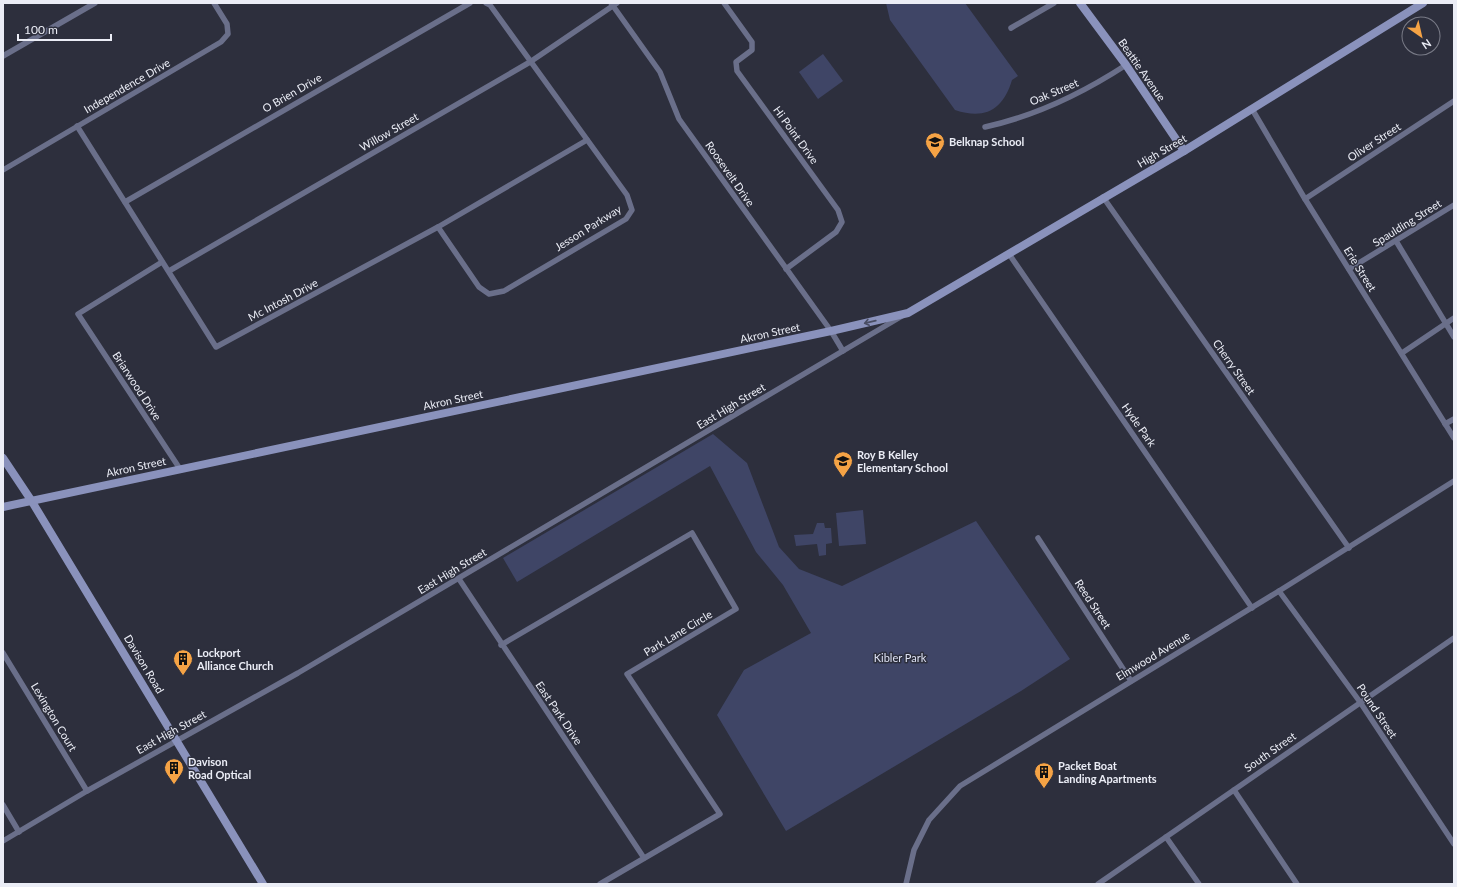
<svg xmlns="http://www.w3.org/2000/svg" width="1457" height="887" viewBox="0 0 1457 887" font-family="Lato,sans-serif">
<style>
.green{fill:#3f4566}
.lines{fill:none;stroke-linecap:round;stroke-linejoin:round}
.street{stroke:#6a6f8a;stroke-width:5.5}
.secondary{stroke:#8a92bc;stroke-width:8}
.oneway{stroke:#494d63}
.labels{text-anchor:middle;stroke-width:3;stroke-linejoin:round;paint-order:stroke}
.street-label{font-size:11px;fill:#ebedf6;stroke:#2d2f3d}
.poi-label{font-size:11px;font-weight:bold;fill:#ebedf6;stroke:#2d2f3d;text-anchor:start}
.park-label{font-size:11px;fill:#dde1f3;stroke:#2d2f3d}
</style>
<rect width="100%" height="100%" fill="#2d2f3d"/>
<g class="green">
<path d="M886 3H965L1018 76 1012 80C1003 110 985 120 955 110L890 20Z"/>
<path d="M823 54 843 81 818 99 799 72Z"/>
<path d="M713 434 747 463 779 547 799 569 842 586 976 521 1070 659 1021 691 786 831 717 715 744 670 811 633 783 585 756 552 710 466 517 582 503 558Z"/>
<path d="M863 510 866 544 839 546 836 513Z"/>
<path d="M817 523H824L825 528H831L832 543 826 544V555L819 556 817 544 796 546 794 535 813 534Z"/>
</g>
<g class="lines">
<g class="street">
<path d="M611 3 660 72 679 119 831 331 843 351"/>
<path d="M724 3 752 42V50L736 62 737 71 838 210 842 222 836 232 786 269"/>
<path d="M1011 28 1054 3"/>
<path d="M3 56 95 3"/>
<path d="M1252 109 1305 199 1454 438"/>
<path d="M77 126 216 347 438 227 587 140"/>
<path d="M985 127C1035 116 1083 93 1126 65"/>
<path d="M3 170 221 42 228 34 227 24 214 3"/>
<path d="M1103 197 1349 548"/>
<path d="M1305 199 1454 101"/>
<path d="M125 202 470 3"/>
<path d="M438 227 479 287 489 294 504 291 626 219 632 210 627 195 490 5 486 3"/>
<path d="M1396 241 1454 337"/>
<path d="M1009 254 1252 608"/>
<path d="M162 262 78 314 180 469"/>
<path d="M1349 269 1454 205"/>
<path d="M169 271 530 62 617 3"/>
<path d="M1402 353 1454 318"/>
<path d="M1445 424 1454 419"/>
<path d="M1038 538 1131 681"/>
<path d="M459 579 644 858"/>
<path d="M1279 591 1360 702 1454 844"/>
<path d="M501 645 692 533 736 609 627 674 720 814 600 884"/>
<path d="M3 653 87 791"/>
<path d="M1234 790 1297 884"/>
<path d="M3 805 19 832"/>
<path d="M1166 837 1199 884"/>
<path d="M3 841 87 791 298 673 902 316"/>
<path d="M906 884 914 850 929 820 960 786 1279 591 1454 481"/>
<path d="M1098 884 1454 638"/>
</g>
<g class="secondary">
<path d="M1080 3 1126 65 1184 151"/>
<path d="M3 458 31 500 263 884"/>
<path d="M3 507 831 331 908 313 1184 151 1423 3"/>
</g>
</g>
<defs><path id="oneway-shaft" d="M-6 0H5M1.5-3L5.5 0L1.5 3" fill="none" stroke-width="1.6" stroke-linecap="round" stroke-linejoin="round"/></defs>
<use class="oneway" href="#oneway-shaft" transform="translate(870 322) rotate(167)"/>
<defs>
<g id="school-pin" transform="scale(1)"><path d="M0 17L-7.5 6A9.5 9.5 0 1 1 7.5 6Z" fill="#f5a345" stroke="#2d2f3d"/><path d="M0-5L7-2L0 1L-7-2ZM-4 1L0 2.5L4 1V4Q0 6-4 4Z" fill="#111"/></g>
<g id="building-pin" transform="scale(1)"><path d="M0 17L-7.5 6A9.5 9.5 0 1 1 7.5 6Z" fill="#f5a345" stroke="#2d2f3d"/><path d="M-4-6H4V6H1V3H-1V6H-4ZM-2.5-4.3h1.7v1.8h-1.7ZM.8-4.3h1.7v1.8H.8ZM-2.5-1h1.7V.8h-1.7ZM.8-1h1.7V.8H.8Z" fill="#111"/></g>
</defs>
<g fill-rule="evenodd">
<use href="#school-pin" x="935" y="142"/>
<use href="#school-pin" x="843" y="461"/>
<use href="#building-pin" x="183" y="659"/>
<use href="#building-pin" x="174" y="768"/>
<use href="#building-pin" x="1044" y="772"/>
</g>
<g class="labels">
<g class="street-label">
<text transform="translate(1142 70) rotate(55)" y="4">Beattie Avenue</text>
<text transform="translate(127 86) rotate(-30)" y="4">Independence Drive</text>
<text transform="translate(1054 92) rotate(-23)" y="4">Oak Street</text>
<text transform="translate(292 93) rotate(-30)" y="4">O Brien Drive</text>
<text transform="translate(389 132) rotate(-30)" y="4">Willow Street</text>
<text transform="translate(796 135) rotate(54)" y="4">Hi Point Drive</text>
<text transform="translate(1374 142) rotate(-33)" y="4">Oliver Street</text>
<text transform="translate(1162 151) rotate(-30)" y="4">High Street</text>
<text transform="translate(730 174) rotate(55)" y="4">Roosevelt Drive</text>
<text transform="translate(1407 223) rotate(-32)" y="4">Spaulding Street</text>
<text transform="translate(588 228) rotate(-32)" y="4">Jesson Parkway</text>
<text transform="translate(1360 269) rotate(58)" y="4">Erie Street</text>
<text transform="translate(283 300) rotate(-28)" y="4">Mc Intosh Drive</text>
<text transform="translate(770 333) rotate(-12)" y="4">Akron Street</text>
<text transform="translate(1234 367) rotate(55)" y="4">Cherry Street</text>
<text transform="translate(137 386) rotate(57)" y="4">Briarwood Drive</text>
<text transform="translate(453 400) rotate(-12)" y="4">Akron Street</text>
<text transform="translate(731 406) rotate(-31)" y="4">East High Street</text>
<text transform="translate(1139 425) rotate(55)" y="4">Hyde Park</text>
<text transform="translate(136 467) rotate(-12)" y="4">Akron Street</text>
<text transform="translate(452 571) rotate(-31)" y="4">East High Street</text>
<text transform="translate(1093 604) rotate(57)" y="4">Reed Street</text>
<text transform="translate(678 633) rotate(-31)" y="4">Park Lane Circle</text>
<text transform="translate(1153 656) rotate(-31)" y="4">Elmwood Avenue</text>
<text transform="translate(144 664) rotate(59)" y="4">Davison Road</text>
<text transform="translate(1377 711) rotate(56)" y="4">Pound Street</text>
<text transform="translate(559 713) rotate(56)" y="4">East Park Drive</text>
<text transform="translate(54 717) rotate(59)" y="4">Lexington Court</text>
<text transform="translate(171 732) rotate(-29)" y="4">East High Street</text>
<text transform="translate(1270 752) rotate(-35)" y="4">South Street</text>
</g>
<g class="poi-label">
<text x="949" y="146">Belknap School</text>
<text x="857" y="459">Roy B Kelley<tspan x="857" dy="13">Elementary School</tspan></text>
<text x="197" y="657">Lockport<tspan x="197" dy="13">Alliance Church</tspan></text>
<text x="188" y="766">Davison<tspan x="188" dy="13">Road Optical</tspan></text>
<text x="1058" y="770">Packet Boat<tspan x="1058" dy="13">Landing Apartments</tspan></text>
</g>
<g class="park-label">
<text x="900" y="662">Kibler Park</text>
</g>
</g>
<rect width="1457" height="887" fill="none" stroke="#ebedf6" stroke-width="8"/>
<g transform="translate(1421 36) rotate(146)"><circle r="19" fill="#2d2f3d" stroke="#797b87"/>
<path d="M0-3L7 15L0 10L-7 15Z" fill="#f5a345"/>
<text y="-6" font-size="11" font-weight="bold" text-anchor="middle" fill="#ebedf6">N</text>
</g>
<path d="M18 34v6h93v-6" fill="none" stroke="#ebedf6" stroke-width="2"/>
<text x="24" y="34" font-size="12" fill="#ebedf6" stroke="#2d2f3d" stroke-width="3" paint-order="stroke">100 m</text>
</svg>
